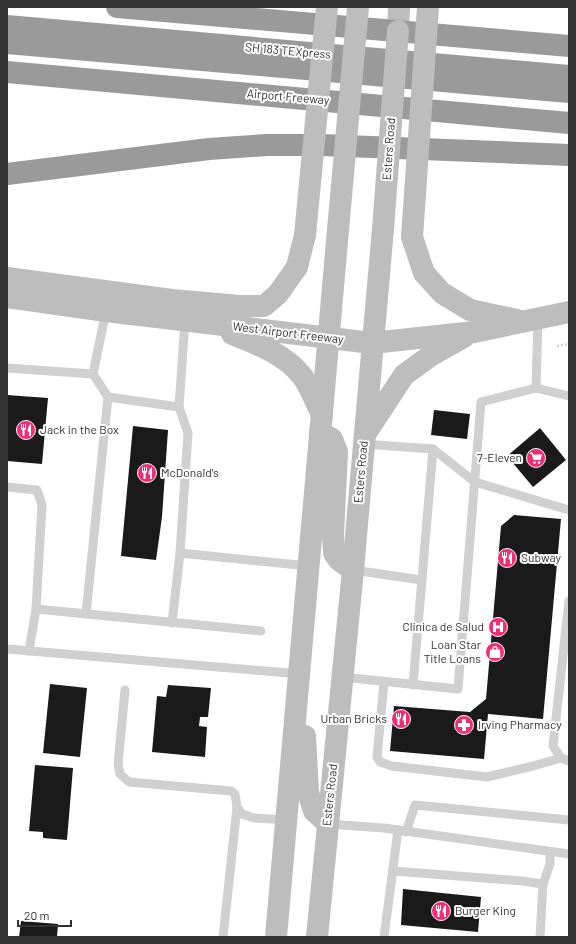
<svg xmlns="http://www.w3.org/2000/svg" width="576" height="944" viewBox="0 0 576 944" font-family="Barlow,sans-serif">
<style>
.building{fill:#1a1a1a}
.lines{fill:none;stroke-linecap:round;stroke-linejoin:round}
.path{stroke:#d0d0d0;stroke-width:2.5;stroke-dasharray:2 2;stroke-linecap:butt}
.service{stroke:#d0d0d0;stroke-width:9}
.secondary{stroke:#bdbdbd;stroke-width:22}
.motorway{stroke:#9a9a9a;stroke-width:22}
.secondary-bridge{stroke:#bdbdbd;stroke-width:22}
.labels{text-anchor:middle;stroke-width:4;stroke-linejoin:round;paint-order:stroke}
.street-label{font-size:12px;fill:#333;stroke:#fff}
.poi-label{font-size:12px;fill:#333;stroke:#fff;text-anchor:start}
</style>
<rect width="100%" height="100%" fill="#fff"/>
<g class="building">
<path d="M7 395 48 398 42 464 7 461Z"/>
<path d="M434 410 470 414 467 439 431 435Z"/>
<path d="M133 426 168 430 162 517 156 560 121 556Z"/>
<path d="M540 428 566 460 533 487 507 456Z"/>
<path d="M514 515 561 519 543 719 488 714 484 759 390 751 394 706 470 712 486 699 501 526Z"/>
<path d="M50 684 87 688 80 757 43 753Z"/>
<path d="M168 685 211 688 208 717H200L199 726 207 727 205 757 152 752 157 696 166 697Z"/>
<path d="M35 765 73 768 67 840 43 838V832L29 831Z"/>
<path d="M403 889 481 897 478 932 401 925Z"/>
<path d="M21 921 58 924 57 937H19Z"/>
</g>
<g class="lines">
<path class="path" d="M557 346 569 344"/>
<g class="service">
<path d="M7 368 93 374 108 397 86 614"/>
<path d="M93 374 106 311"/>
<path d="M536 388 538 319"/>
<path d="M108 397 179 407 188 433 180 553 172 623"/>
<path d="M179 407 185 321"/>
<path d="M363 444 433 449 475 482 569 510"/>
<path d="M7 487 37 490 42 505 36 609 29 651"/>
<path d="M180 553 309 566"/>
<path d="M353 570 422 580"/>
<path d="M569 601 553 746 561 758 569 761"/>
<path d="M36 609 261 631"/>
<path d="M7 649 300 674"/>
<path d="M342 677 458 689 481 402 536 388 569 396"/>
<path d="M384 682 377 757 380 762 392 766 487 777 533 766 561 758"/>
<path d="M413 685 433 449"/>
<path d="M125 690 118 764 120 774 129 782 231 791 235 794 237 807 223 937"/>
<path d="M237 807 242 814 254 818 287 820"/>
<path d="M328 824 384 828 569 854"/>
<path d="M406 832 415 805 569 820"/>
<path d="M393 871 522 881 543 884 540 937"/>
<path d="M543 884 550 864V852"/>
<path d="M384 937 398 830"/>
</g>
<g class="secondary">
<path d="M398 31 399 7"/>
<path d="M412 237 424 273 442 293 470 310 517 320"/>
<path d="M7 278 172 300 240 306H264L278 294 297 267 305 235"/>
<path d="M7 297 106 311 372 343 474 332 569 312"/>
<path d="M232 334C257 344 285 354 302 376 310 386 316 403 322 415"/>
<path d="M320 432 332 439 337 452 333 535 334 553 339 560 353 570"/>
<path d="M366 433 404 375 430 356 464 337"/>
<path d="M305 736 308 792 314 811 327 823"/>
<path d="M276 937 338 230"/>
<path d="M317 937 353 570 383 229"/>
</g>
<g class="motorway">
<path d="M117 7 569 46"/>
<path d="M7 26 569 76"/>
<path d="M7 43 569 92"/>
<path d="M7 72 569 123"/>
<path d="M7 174 209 149 267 145H322L569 155"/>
</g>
<g class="secondary-bridge">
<path d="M383 229 398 31"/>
<path d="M338 230 358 7"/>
<path d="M305 235 327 7"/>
<path d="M412 237 428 7"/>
</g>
</g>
<defs>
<g id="restaurant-disc" transform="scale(1)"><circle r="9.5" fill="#f22c76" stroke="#fff"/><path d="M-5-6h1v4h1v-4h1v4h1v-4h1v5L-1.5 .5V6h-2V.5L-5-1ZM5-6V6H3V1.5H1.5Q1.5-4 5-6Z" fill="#fff"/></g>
<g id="supermarket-disc" transform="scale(1)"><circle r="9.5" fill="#f22c76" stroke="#fff"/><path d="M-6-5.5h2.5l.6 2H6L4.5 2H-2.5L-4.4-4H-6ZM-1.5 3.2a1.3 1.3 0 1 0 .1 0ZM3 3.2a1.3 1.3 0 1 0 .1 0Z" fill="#fff"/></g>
<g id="hospital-disc" transform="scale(1)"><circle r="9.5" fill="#f22c76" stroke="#fff"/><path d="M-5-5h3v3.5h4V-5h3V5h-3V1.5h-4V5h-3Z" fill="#fff"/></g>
<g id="shop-disc" transform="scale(1)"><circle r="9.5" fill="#f22c76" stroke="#fff"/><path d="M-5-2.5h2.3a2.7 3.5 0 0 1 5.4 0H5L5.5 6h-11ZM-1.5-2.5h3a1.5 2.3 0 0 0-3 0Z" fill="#fff"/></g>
<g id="pharmacy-disc" transform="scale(1)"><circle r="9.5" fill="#f22c76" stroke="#fff"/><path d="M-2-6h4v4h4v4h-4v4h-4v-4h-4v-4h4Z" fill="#fff"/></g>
</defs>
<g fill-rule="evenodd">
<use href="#restaurant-disc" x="26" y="430"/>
<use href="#supermarket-disc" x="536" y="458"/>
<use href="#restaurant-disc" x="147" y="473"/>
<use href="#restaurant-disc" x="507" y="558"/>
<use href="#hospital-disc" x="498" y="627"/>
<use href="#shop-disc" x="495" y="652"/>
<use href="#restaurant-disc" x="401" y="719"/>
<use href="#pharmacy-disc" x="464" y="725"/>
<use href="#restaurant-disc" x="441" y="911"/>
</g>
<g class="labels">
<g class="street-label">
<text transform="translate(288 51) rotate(5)" y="4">SH 183 TEXpress</text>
<text transform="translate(288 97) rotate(5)" y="4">Airport Freeway</text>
<text transform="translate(389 149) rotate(-86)" y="4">Esters Road</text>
<text transform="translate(288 333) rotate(7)" y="4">West Airport Freeway</text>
<text transform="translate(361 472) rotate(-85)" y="4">Esters Road</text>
<text transform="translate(330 795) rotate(-84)" y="4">Esters Road</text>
</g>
<g class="poi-label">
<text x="40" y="434">Jack in the Box</text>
<text x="522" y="462" text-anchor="end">7-Eleven</text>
<text x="161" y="477">McDonald's</text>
<text x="521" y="562">Subway</text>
<text x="484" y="631" text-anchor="end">Clinica de Salud</text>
<text x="481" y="649" text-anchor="end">Loan Star<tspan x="481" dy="14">Title Loans</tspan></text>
<text x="387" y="723" text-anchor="end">Urban Bricks</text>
<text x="478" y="729">Irving Pharmacy</text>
<text x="455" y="915">Burger King</text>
</g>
</g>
<rect width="576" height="944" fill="none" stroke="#333333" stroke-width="16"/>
<path d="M18 920v6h53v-6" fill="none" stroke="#333333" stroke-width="2"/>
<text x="24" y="920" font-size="12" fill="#333333" stroke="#ffffff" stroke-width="3" paint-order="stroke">20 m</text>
</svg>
